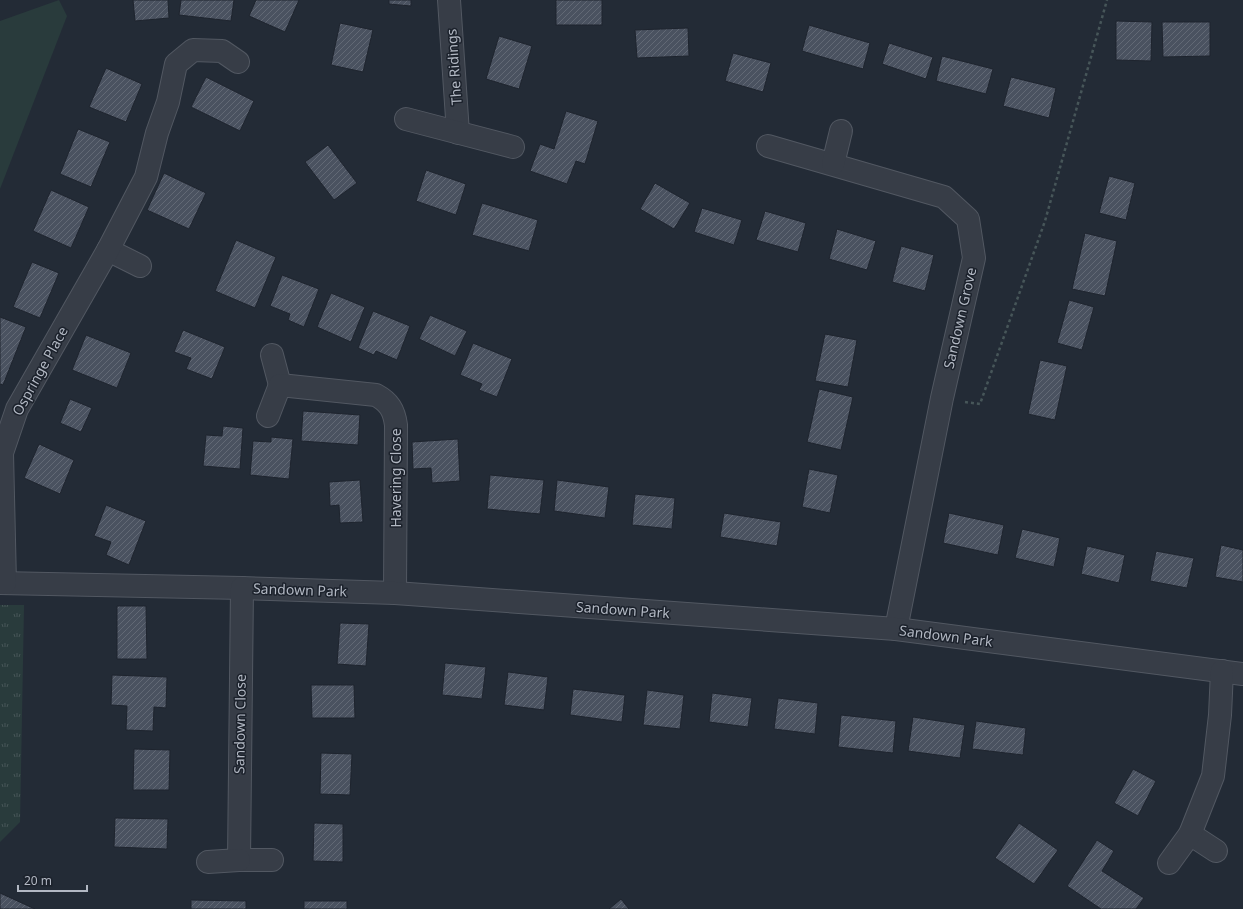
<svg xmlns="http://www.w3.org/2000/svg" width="1243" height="909" viewBox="0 0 1243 909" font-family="'Noto Sans',sans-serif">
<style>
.grass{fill:#293b3c}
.park{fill:url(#park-tufts)}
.building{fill:url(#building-hatch);stroke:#1e242e}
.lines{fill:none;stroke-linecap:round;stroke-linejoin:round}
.minor-casing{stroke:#525862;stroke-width:24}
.path{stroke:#475659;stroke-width:2.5;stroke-dasharray:3 3;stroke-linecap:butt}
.minor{stroke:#373d47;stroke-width:22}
.labels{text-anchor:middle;stroke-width:3;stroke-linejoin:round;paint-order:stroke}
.street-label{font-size:14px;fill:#b2b8c3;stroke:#1c222c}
</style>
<defs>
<pattern id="park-tufts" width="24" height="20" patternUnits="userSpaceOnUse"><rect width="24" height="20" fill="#293b3c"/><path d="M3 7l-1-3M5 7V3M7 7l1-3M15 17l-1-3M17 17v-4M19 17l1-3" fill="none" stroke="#465557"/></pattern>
<pattern id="building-hatch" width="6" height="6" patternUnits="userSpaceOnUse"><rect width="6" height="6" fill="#4a5260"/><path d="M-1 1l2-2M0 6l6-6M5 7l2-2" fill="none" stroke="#626975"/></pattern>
</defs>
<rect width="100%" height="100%" fill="#232b36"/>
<path class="grass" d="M59 0 67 16 0 189V21Z"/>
<path class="park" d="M0 605H24L20 822 0 842Z"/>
<g class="building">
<path d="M133 0H168L169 18 135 21Z"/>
<path d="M181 0H234L231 21 179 15Z"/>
<path d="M256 0H299L285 32 249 16Z"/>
<path d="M389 0H411V6L389 4Z"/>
<rect x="556" y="0" width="46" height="25"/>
<path d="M1116 21 1152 22 1151 61 1116 60Z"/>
<path d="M1162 22H1210V56L1163 57Z"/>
<path d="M340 23 373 30 363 72 331 65Z"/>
<path d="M809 25 870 43 863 69 802 51Z"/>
<path d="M688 28 689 56 637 58 635 30Z"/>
<path d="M499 36 532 46 519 89 486 79Z"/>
<path d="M889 43 933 57 926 79 882 64Z"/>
<path d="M733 53 771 63 763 92 725 81Z"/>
<path d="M942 56 993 69 986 94 936 81Z"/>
<path d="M106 68 142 84 126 122 89 107Z"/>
<path d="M206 77 254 101 240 131 191 107Z"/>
<path d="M1011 77 1056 88 1049 118 1003 106Z"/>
<path d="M566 111 598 121 585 164 576 161 567 184 530 171 540 144 554 149Z"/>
<path d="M78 129 110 142 91 187 60 174Z"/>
<path d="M328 145 357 183 334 200 305 162Z"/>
<path d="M426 170 466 184 456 215 416 201Z"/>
<path d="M164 173 206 193 189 229 147 210Z"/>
<path d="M1109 176 1135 183 1126 220 1099 213Z"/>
<path d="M655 183 690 203 674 229 640 209Z"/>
<path d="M51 190 89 207 71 248 33 231Z"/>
<path d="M482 203 538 220 529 251 472 235Z"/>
<path d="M702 208 742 220 734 245 694 232Z"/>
<path d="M765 211 806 223 798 252 756 240Z"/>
<path d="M837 229 876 241 867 270 829 259Z"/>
<path d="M1085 233 1117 241 1105 296 1072 289Z"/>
<path d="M236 240 276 257 255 308 215 291Z"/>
<path d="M901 246 934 255 925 291 892 282Z"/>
<path d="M32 262 59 273 40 318 13 307Z"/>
<path d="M282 275 319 289 304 327 288 320 290 314 270 306Z"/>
<path d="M331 293 365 307 351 342 317 327Z"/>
<path d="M1069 300 1094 307 1082 350 1057 343Z"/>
<path d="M373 311 410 326 397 360 376 351 374 355 358 348Z"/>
<path d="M430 315 467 331 455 356 419 339Z"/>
<path d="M0 317 26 327 3 385 0 384Z"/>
<path d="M183 330 225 347 212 379 186 369 191 358 174 352Z"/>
<path d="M825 334 857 340 848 387 815 381Z"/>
<path d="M86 335 131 353 117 388 72 370Z"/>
<path d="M473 343 512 359 497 397 479 390 482 384 460 375Z"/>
<path d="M1040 360 1067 366 1055 420 1028 414Z"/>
<path d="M819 389 853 397 841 450 807 442Z"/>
<path d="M70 399 92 408 81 432 60 423Z"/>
<path d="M303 411 360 415 358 445 301 441Z"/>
<path d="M223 426 243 428 240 469 203 466 206 435 222 436Z"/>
<path d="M271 437 293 439 289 479 250 475 253 441 271 442Z"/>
<path d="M458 439 460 481 432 483 431 468 413 469 412 442Z"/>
<path d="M39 444 74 460 60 494 24 478Z"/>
<path d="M809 469 838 475 830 513 802 507Z"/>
<path d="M490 475 544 480 540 514 487 509Z"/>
<path d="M360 480 363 522 340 523 339 505 330 506 329 482Z"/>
<path d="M557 480 609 487 605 518 554 511Z"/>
<path d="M635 494 675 498 672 529 632 525Z"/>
<path d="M106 505 146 521 129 565 106 555 111 542 94 536Z"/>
<path d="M724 513 781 522 777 546 720 537Z"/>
<path d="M949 513 1004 525 998 555 943 543Z"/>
<path d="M1022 529 1060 538 1054 567 1015 558Z"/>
<path d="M1221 545 1243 550V582L1215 577Z"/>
<path d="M1087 546 1125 555 1119 583 1081 574Z"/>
<path d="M1156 551 1194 558 1187 588 1150 581Z"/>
<path d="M117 606H146L147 659H117Z"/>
<path d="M340 623 369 624 366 666 337 664Z"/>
<path d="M445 663 486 667 482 699 442 695Z"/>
<path d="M508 672 548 677 544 710 504 705Z"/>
<path d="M112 675 167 677 166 708 154 707 153 731 126 730 127 706 111 705Z"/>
<path d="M311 685H354L355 718H312Z"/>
<path d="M573 689 625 695 622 722 570 715Z"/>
<path d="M647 690 684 695 680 729 643 725Z"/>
<path d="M712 693 752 698 748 727 709 722Z"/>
<path d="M778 698 818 703 815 734 774 729Z"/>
<path d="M841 715 896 721 893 753 838 747Z"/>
<path d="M913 717 965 725 960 758 908 751Z"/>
<path d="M976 721 1026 728 1023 755 972 749Z"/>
<path d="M134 749 170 750 169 790H133Z"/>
<path d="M321 753 352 754 350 795 320 794Z"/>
<path d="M1133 769 1156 781 1138 816 1114 803Z"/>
<path d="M115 818 168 819 167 849 114 847Z"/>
<path d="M314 823 343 824V862L313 861Z"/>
<path d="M1019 823 1058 850 1034 884 995 858Z"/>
<path d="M1097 840 1114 851 1102 871 1144 898 1136 909H1101L1067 886Z"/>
<path d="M0 893 35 909H0Z"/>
<path d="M621 899 629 909H609Z"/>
<path d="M191 900 246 901V909H191Z"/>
<rect x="304" y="901" width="43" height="8"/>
</g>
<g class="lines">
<g class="minor-casing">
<g id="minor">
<path d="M449 0 458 133"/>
<path d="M406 119 513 147"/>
<path d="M768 146 944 197 968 219 974 258 942 398 896 629"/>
<path d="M833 164 841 131"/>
<path d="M108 250 140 266"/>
<path d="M272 355 280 385"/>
<path d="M268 416 280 385 376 395C389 402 394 410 396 425L395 593"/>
<path d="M0 583 242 588 395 593 896 629 1243 674"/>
<path d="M5 583 2 453 17 409 108 250 146 177 157 133 168 102 176 64 193 50 222 51 238 62"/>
<path d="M242 588 239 860H272"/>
<path d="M1190 834 1216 851"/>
<path d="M208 862 239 860"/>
<path d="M1169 863 1190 834 1213 776 1220 715 1222 671"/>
</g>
</g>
<path class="path" d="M965 402 980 404 1045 221 1107 0"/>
<use href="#minor" class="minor"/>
</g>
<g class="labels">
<g class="street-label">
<text transform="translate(454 67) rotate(-94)" y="5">The Ridings</text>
<text transform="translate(960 318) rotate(-77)" y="5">Sandown Grove</text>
<text transform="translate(40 371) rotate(-61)" y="5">Ospringe Place</text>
<text transform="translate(396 478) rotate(-90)" y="5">Havering Close</text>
<text transform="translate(300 590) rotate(2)" y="5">Sandown Park</text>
<text transform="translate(623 610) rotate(4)" y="5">Sandown Park</text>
<text transform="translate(946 636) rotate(7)" y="5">Sandown Park</text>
<text transform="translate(240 724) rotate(-89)" y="5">Sandown Close</text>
</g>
</g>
<path d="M18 885v6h69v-6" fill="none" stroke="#b2b8c3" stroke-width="2"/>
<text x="24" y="885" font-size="12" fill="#b2b8c3" stroke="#1c222c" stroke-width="3" paint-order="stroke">20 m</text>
</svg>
